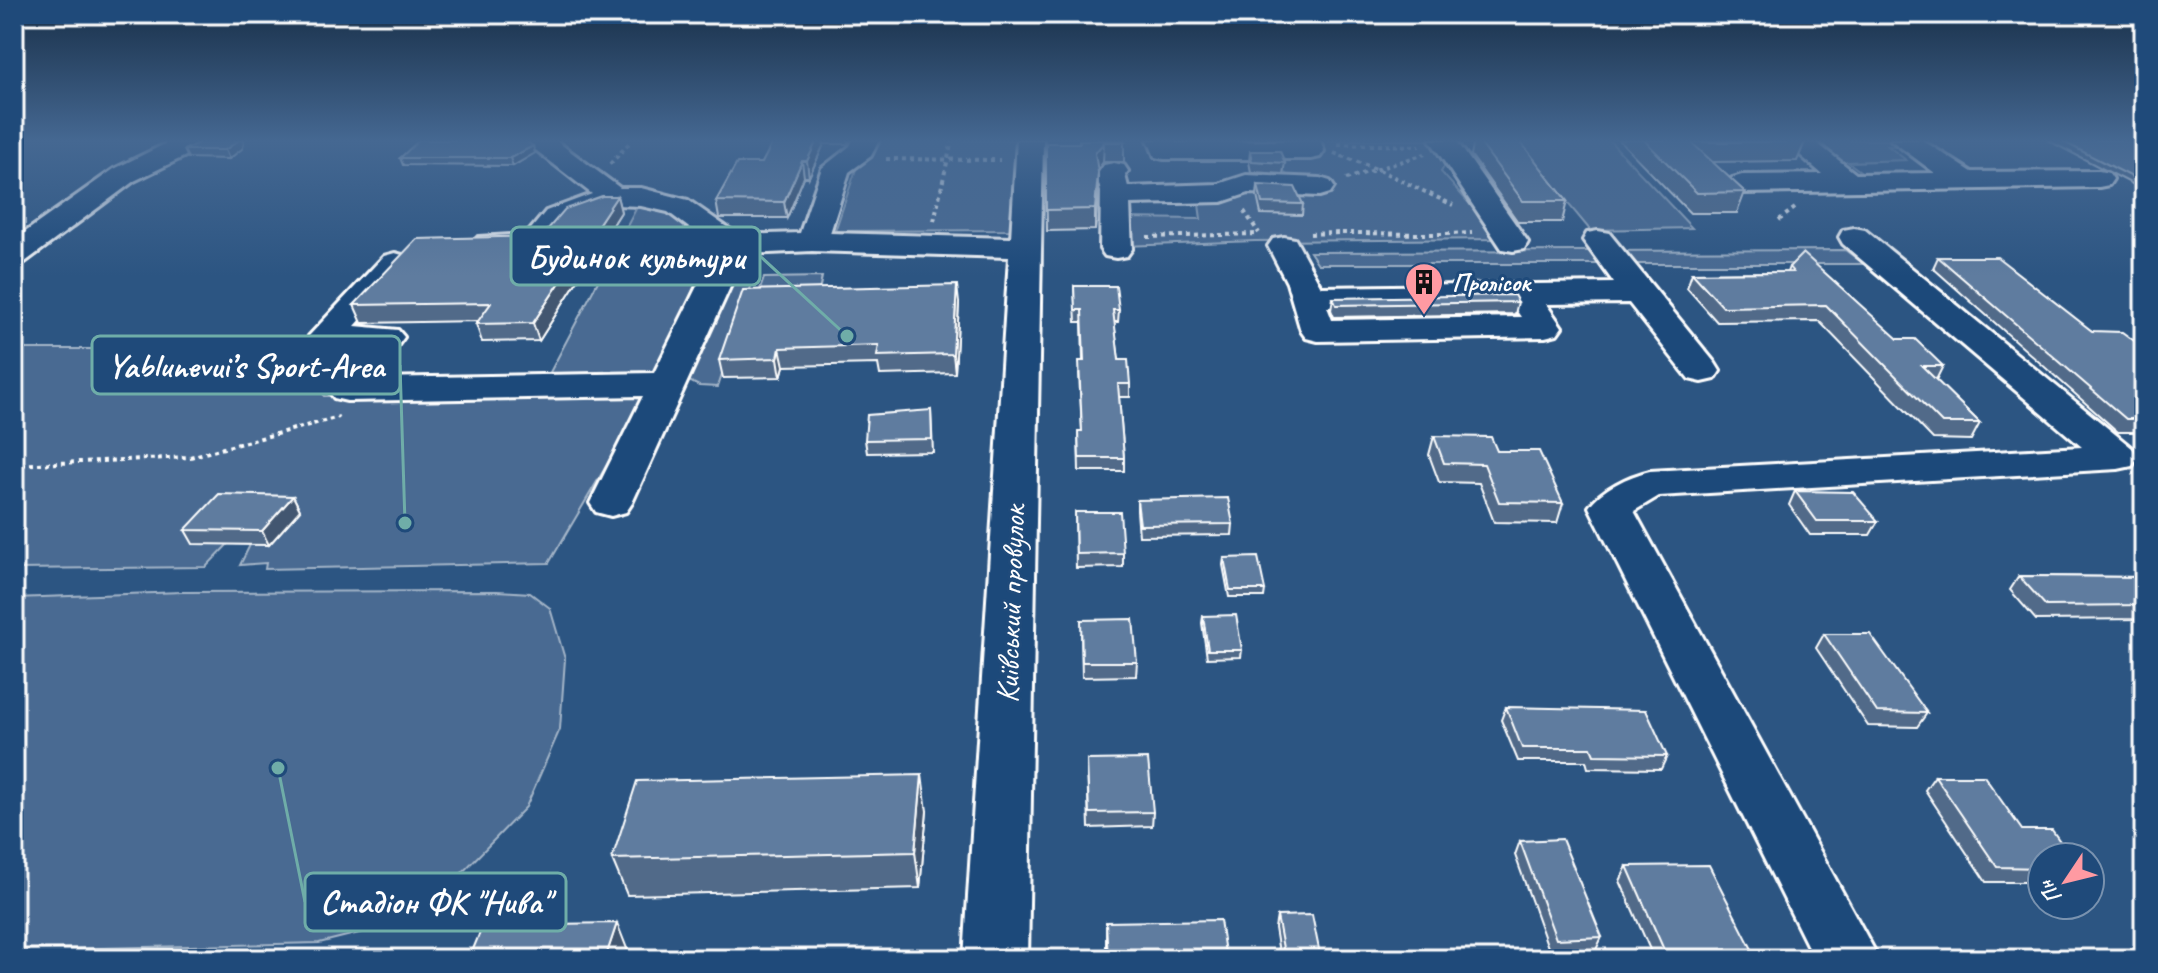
<svg xmlns="http://www.w3.org/2000/svg" width="2158" height="973" viewBox="0 0 2158 973" font-family="Caveat,sans-serif">
<style>
.green{fill:#486b92;stroke:#a4b5c8;stroke-width:2}
.lines{fill:none;stroke-linecap:round;stroke-linejoin:round}
.minor-casing{stroke:#fff;stroke-width:6}
.path-far1{stroke:#fff;stroke-width:4;stroke-dasharray:4 4;stroke-linecap:butt}
.path{stroke:#fff;stroke-width:5;stroke-dasharray:7 7;stroke-linecap:butt}
.minor{fill:#1f4a7a;fill-rule:evenodd}
.wall{fill:#516b89;stroke:#fff;stroke-width:2}
.shaded-wall{fill:#42576f;stroke:#fff;stroke-width:2}
.building{fill:#5e7c9f;stroke:#fff;stroke-width:2}
.labels{text-anchor:middle;stroke-width:6;stroke-linejoin:round;paint-order:stroke}
.far-poi-label{font-size:26px;font-weight:bold;fill:#fff;stroke:#1f4a7a;text-anchor:start}
.street-label{font-size:32px;fill:#fff;stroke:#1f4a7a}
.leader{fill:none;stroke:#6fada8;stroke-width:3}
.callout-dot{fill:#6fada8;stroke:#1f4a7a;stroke-width:3}
.callout{fill:#1f4a7a;stroke:#6fada8;stroke-width:3}
.callout-label{font-size:34px;text-anchor:middle;font-weight:bold;fill:#fff}
</style>
<rect width="100%" height="100%" fill="#2c5582"/>
<filter id="ink" filterUnits="userSpaceOnUse"><feTurbulence type="fractalNoise" baseFrequency=".0125" numOctaves="2"/><feDisplacementMap in="SourceGraphic" scale="16" xChannelSelector="R" yChannelSelector="G"/><feConvolveMatrix kernelMatrix="1 2 1 2 8 2 1 2 1" color-interpolation-filters="sRGB"/></filter>
<g filter="url(#ink)">
<g class="green">
<path d="M866 140H1017L1010 230 835 231Z"/>
<path d="M1317 140H1435L1453 152 1441 172 1501 239 1255 241 1125 246 1121 218 1201 219 1198 197 1292 185 1275 155Z"/>
<path d="M1609 140 1692 228 1590 230 1516 141Z"/>
<path d="M1805 140H1893L1902 146H1888L1906 160 1848 162 1875 182H1859Z"/>
<path d="M637 207 673 209 714 242 655 376 547 378Z"/>
<path d="M1845 250 1864 264H1318L1310 252Z"/>
<path d="M760 259 718 387 699 386 683 378 733 269Z"/>
<path d="M822 277 818 296 758 295 764 278Z"/>
<path d="M21 349H352L322 384 324 396 651 390 549 563 265 569 266 563 240 565 250 545 228 544 206 567 14 569V354Z"/>
<path d="M497 591 530 593 550 608 565 659 560 729 526 807 453 882 383 927 319 943 14 950V598L182 592Z"/>
</g>
<g class="lines">
<g class="minor-casing">
<g id="minor">
<path d="M173 140H210L206 146 134 181 25 262 14 264V240L114 169Z"/>
<path d="M523 140H555L620 188H641L688 200 738 235 800 233 822 168 850 146 853 140H879L871 156 849 172 830 233 1011 238 1017 140H1043L1028 959H964L1009 257 812 251 745 254 632 503 626 512 611 516 596 512 590 503 643 396 347 401 334 398 328 390 360 347 315 343 309 336 384 256 395 253 406 256 411 263 355 326 398 330 404 337 374 378 654 373 716 248 668 212 641 206 616 205 568 223 547 250 489 253 478 251 473 244 478 237 527 234 546 211 592 194Z"/>
<path d="M1148 140H1174L1175 143 1320 140 1324 151 1320 157 1311 159H1164L1155 157Z"/>
<path d="M1430 140H1456L1528 242 1524 249 1513 251 1502 249Z"/>
<path d="M1783 140H1813L1856 174 1935 173 1891 140H1922L1972 172 2099 171 2109 173 2113 179 2109 185 2099 187 1742 193 1732 190 1728 184 1732 178 1742 175 1822 174Z"/>
<path d="M1114 163 1124 165 1128 171 1125 175 1128 187 1218 184 1246 175 1320 178 1330 181 1334 187 1330 193 1320 196 1249 193 1222 202 1130 204 1132 249 1127 256 1116 258 1105 256 1100 249 1101 192 1097 175 1104 165Z"/>
<path d="M1854 228 1865 230 2132 448 2138 457 2132 466 2118 469 1659 496 1634 511 1879 959H1814L1589 507C1601 489 1629 476 1650 471L2082 447 1843 244 1839 237 1843 230Z"/>
<path d="M1598 231 1609 233 1715 363 1720 371 1715 379 1702 382 1689 379 1629 303 1546 304 1562 327 1557 334 1545 337 1318 341 1306 338 1301 331 1287 283 1268 246 1273 239 1284 237 1295 239 1321 287 1614 283 1583 240 1587 233ZM1512 304 1521 317 1332 320 1327 307Z"/>
</g>
</g>
<g class="path-far1">
<path d="M1338 144 1420 146"/>
<path d="M1334 153 1379 170 1453 205"/>
<path d="M886 159 1000 160"/>
<path d="M610 164 631 141"/>
<path d="M1346 179 1425 154"/>
<path d="M1244 211 1259 233"/>
<path d="M1779 220 1795 208"/>
<path d="M934 221 952 140"/>
<path d="M1310 234C1364 231 1418 236 1472 233"/>
<path d="M1147 237 1256 234"/>
<path d="M14 465 190 457 339 417"/>
</g>
<path class="path" d="M14 465H20"/>
<use href="#minor" class="minor"/>
</g>
<g class="wall">
<path d="M204 140H244L243 148 229 159 188 158 184 150Z"/>
<path d="M774 140H849L847 144H824L809 177H804L787 218H719L716 201 762 163Z"/>
<path d="M1079 140H1124V162H1103L1098 169V192L1095 230 1047 231 1046 143H1079Z"/>
<path d="M1474 140H1519L1567 201 1562 222H1518L1471 155Z"/>
<path d="M1619 140H1803L1805 142 1797 161 1712 162 1745 192 1737 213H1690Z"/>
<path d="M2047 140H2144V190Z"/>
<path d="M1250 151 1285 163 1283 174 1251 172 1249 162Z"/>
<path d="M535 153 513 166 403 165 400 158Z"/>
<path d="M1258 185 1303 204 1302 215 1261 214 1257 196Z"/>
<path d="M617 196 621 212 539 341 482 342 476 324 478 321 362 323 354 305 542 236Z"/>
<path d="M1938 257 2092 331 2144 348V432H2118L1933 268Z"/>
<path d="M1789 267 1898 339 1943 366 1936 380 1980 423 1971 440 1933 439 1819 321 1717 322 1687 288 1692 273 1787 272Z"/>
<path d="M1074 286 1119 310 1118 322H1114L1119 360 1130 384V397H1119L1124 458V471H1079L1078 431H1082L1079 373 1083 361 1082 322H1076Z"/>
<path d="M1333 298 1518 302 1515 314 1334 317 1331 310Z"/>
<path d="M959 303 955 373 880 375 878 364 784 366 781 377 723 378 719 360Z"/>
<path d="M931 410 933 452 867 453 865 440Z"/>
<path d="M1434 436 1497 451 1563 503 1557 523 1494 522 1479 483 1439 482 1429 455Z"/>
<path d="M1795 491 1878 521 1870 535H1810L1789 505Z"/>
<path d="M293 496 300 510 269 545 193 544 185 530Z"/>
<path d="M1137 500 1233 524 1232 535 1139 536 1137 511Z"/>
<path d="M1075 512 1123 553V567L1076 568Z"/>
<path d="M1224 558 1265 590 1264 597H1229L1223 565Z"/>
<path d="M2019 576 2144 577V619L2036 620 2010 590Z"/>
<path d="M1203 616 1242 650 1241 657 1207 658 1202 623Z"/>
<path d="M1081 634 1137 662 1136 676 1082 677Z"/>
<path d="M1824 634 1927 713 1917 727 1868 726 1816 648Z"/>
<path d="M1506 707 1667 756 1661 769 1588 768 1586 761H1518L1501 720Z"/>
<path d="M1087 760 1153 812 1152 826 1089 828Z"/>
<path d="M1935 776 2042 857V882H1986L1925 790Z"/>
<path d="M927 811 920 888 627 895 612 859Z"/>
<path d="M1520 841 1602 937 1595 952 1550 953 1515 855Z"/>
<path d="M1627 866 1757 959H1654L1620 881Z"/>
<path d="M1277 916 1321 959H1280L1275 928Z"/>
<path d="M1106 922 1226 959H1106Z"/>
<path d="M2059 953 2110 959H2054Z"/>
</g>
<g class="shaded-wall">
<path d="M239 140H244L243 148 229 159 225 150Z"/>
<path d="M817 140H823L824 144 809 177 807 161Z"/>
<path d="M1104 142 1103 162 1095 173V153Z"/>
<path d="M533 146 535 153 513 166 510 158Z"/>
<path d="M802 161 804 177 787 218 784 202Z"/>
<path d="M1098 172V192L1095 230V209Z"/>
<path d="M617 196 621 212 539 341 533 323Z"/>
<path d="M957 285 959 303 955 373 953 354Z"/>
<path d="M780 348 784 366 781 377 778 358Z"/>
<path d="M293 496 300 510 269 545 262 531Z"/>
<path d="M922 775 927 811 920 888 915 852Z"/>
<path d="M617 923 631 959H605Z"/>
</g>
<g class="building">
<path d="M239 140 225 150H184L204 140Z"/>
<path d="M419 140H525L533 146 510 158H400Z"/>
<path d="M774 140H817L807 161H802L784 202 716 201 737 163H762Z"/>
<path d="M1080 140H1124L1125 142H1104L1095 153 1098 172 1095 209 1046 210V143H1080Z"/>
<path d="M1478 140H1519L1567 201H1523Z"/>
<path d="M1644 140H1803L1805 142H1691L1745 192 1697 193Z"/>
<path d="M2060 140H2144V183Z"/>
<path d="M1250 151H1280L1285 163 1252 161Z"/>
<path d="M1258 185 1295 187 1303 204 1262 203Z"/>
<path d="M602 196H617L533 323 476 324 491 303 354 305 417 239 542 236 565 209Z"/>
<path d="M1803 253 1898 339H1915L1943 366H1922L1980 423H1942L1826 305 1723 307 1692 273 1793 272 1789 267Z"/>
<path d="M1938 257H1997L2092 331 2122 332 2144 348V419H2126Z"/>
<path d="M957 285 953 354 877 356 879 345 780 348 778 358 719 360 743 290Z"/>
<path d="M1074 286H1116L1119 310H1113L1119 360H1128L1130 384H1118L1124 458H1079L1078 431H1082L1079 361H1084L1082 310H1075Z"/>
<path d="M1514 295 1518 302 1336 305 1333 298Z"/>
<path d="M931 410 932 439 865 440 867 415Z"/>
<path d="M1434 436 1491 437 1497 451H1539L1563 503 1499 502 1484 464 1444 463Z"/>
<path d="M1795 491 1853 492 1878 521H1817Z"/>
<path d="M219 494 293 496 262 531 185 530Z"/>
<path d="M1228 498 1233 524 1140 525 1137 500Z"/>
<path d="M1075 512H1120L1123 553 1076 554Z"/>
<path d="M1258 557 1265 590H1230L1224 558Z"/>
<path d="M2019 576 2144 577V605L2046 606Z"/>
<path d="M1236 615 1242 650H1208L1203 616Z"/>
<path d="M1133 619 1137 662H1082L1081 620Z"/>
<path d="M1824 634H1870L1927 713 1877 712Z"/>
<path d="M1506 707 1646 710 1667 756 1594 755 1591 748H1522Z"/>
<path d="M1148 759 1153 812 1089 813 1087 760Z"/>
<path d="M922 775 915 852 612 859 637 781Z"/>
<path d="M1935 776H1984L2022 830H2052L2071 857H2042V868L1997 867Z"/>
<path d="M1562 839 1602 937 1556 939 1520 841Z"/>
<path d="M1709 865 1757 959H1668L1627 866Z"/>
<path d="M1312 915 1321 959H1285L1277 916Z"/>
<path d="M1220 920 1226 959H1108L1106 922Z"/>
<path d="M617 923 605 959H469L483 925Z"/>
<path d="M2104 951 2110 959H2063L2059 953Z"/>
</g>
</g>
<linearGradient id="sky" x2="0" y2="1"><stop stop-color="#182f48"/><stop offset="0.51" stop-color="#456892"/><stop offset="1" stop-color="#456892" stop-opacity="0"/></linearGradient>
<rect width="2158" height="276" fill="url(#sky)"/>
<defs>
<g id="building-pin" transform="scale(2)"><path d="M0 17L-7.5 6A9.5 9.5 0 1 1 7.5 6Z" fill="#ff9aa2" stroke="#1f4a7a"/><path d="M-4-6H4V6H1V3H-1V6H-4ZM-2.5-4.3h1.7v1.8h-1.7ZM.8-4.3h1.7v1.8H.8ZM-2.5-1h1.7V.8h-1.7ZM.8-1h1.7V.8H.8Z" fill="#111"/></g>
</defs>
<g fill-rule="evenodd">
<use href="#building-pin" x="1424" y="282"/>
</g>
<g class="labels">
<g class="far-poi-label">
<text x="1452" y="291">Пролісок</text>
</g>
<g class="street-label">
<text transform="translate(1010 604) rotate(-88)" y="11">Київський провулок</text>
</g>
</g>
<path class="leader" d="M847 336L760 256M405 523L400 365M278 768L305 902"/>
<g class="callout-dot">
<circle cx="847" cy="336" r="8"/>
<circle cx="405" cy="523" r="8"/>
<circle cx="278" cy="768" r="8"/>
</g>
<g class="callout">
<rect x="511" y="227" width="249" height="58" rx="8"/>
<rect x="92" y="336" width="308" height="58" rx="8"/>
<rect x="305" y="873" width="261" height="58" rx="8"/>
</g>
<g class="callout-label">
<text x="636" y="268">Будинок культури</text>
<text x="246" y="377">Yablunevui’s Sport-Area</text>
<text x="435" y="913">Стадіон ФК "Нива"</text>
</g>
<rect width="2158" height="973" fill="none" stroke="#1f4a7a" stroke-width="48"/>
<rect x="24" y="24" width="2110" height="925" fill="none" stroke="#fff" stroke-width="3" filter="url(#ink)"/>
<g transform="translate(2066 881) rotate(235)"><circle r="38" fill="#1f4a7a" stroke="#7992af" stroke-width="2"/>
<path d="M0-6L14 30L0 20L-14 30Z" fill="#ff9aa2"/>
<text y="-12" font-size="22" font-weight="bold" text-anchor="middle" fill="#ffffff">Пн</text>
</g>
</svg>
